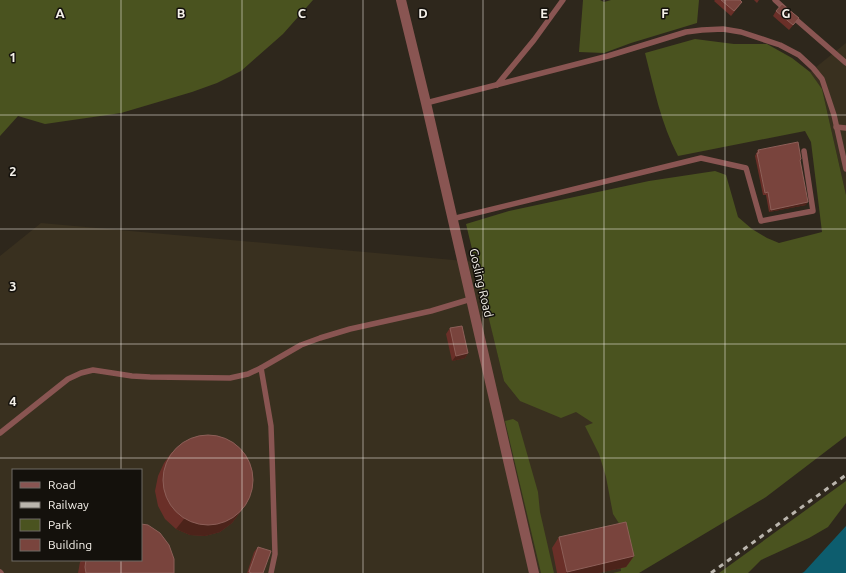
<svg xmlns="http://www.w3.org/2000/svg" width="846" height="573" viewBox="0 0 846 573" font-family="Ubuntu,sans-serif">
<style>
.built{fill:#39301f;fill-rule:evenodd}
.green{fill:#4a531f}
.water{fill:#0d5d6e}
.lines{fill:none;stroke-linecap:round;stroke-linejoin:round}
.lane{stroke:#895552;stroke-width:5.5}
.street{stroke:#895552;stroke-width:10}
.rail{stroke:#bab5ad;stroke-width:3;stroke-dasharray:5 5;stroke-linecap:butt}
.wall{fill:#6a2f28}
.shaded-wall{fill:#4c231a}
.building{fill:#79443d;stroke:#8d5f58}
.grid{fill:none;stroke:#f5f1ea;stroke-width:1;stroke-opacity:0.55}
.labels{text-anchor:middle;stroke-width:3;stroke-linejoin:round;paint-order:stroke}
.street-label{font-size:12px;fill:#f5f1ea;stroke:#14110c}
.grid-label{font-size:13px;text-anchor:middle;font-weight:bold;fill:#f5f1ea;stroke:#14110c;stroke-width:3;stroke-linejoin:round;paint-order:stroke}
</style>
<rect width="100%" height="100%" fill="#2e271c"/>
<g class="built">
<path d="M846 43V195L822 89 810 72Z"/>
<path d="M41 223 476 262 504 381 588 395 631 573H0V256ZM13 470H141V560H13Z"/>
</g>
<g class="green">
<path d="M0 0H313L283 34 241 71 217 83 192 92 121 113 45 124 18 116 0 136Z"/>
<path d="M583 0H600L604 2 611 0H699L697 23 631 43 604 53 579 52Z"/>
<path d="M695 39 734 44H767L792 58 810 72 822 89 846 195V436L766 497 639 573H613L621 571 616 532 622 528 613 514 606 477 599 454 585 426 593 423 576 412 561 418 520 401 504 381 466 224 509 211 649 181 715 171 726 175 738 217 752 229 767 238 779 243 822 232 811 142 805 131 678 156C661 124 654 88 645 53Z"/>
<path d="M513 419 518 422 538 492 540 512 554 573H541L505 421Z"/>
<path d="M846 481V503L828 527 809 538 761 560 748 573H719Z"/>
</g>
<path class="water" d="M846 526V573H802L804 572Z"/>
<g class="lines">
<g class="lane">
<path d="M775 0 786 10"/>
<path d="M792 16 846 63"/>
<path d="M497 85 534 40 563 0"/>
<path d="M426 103 608 56 686 32 702 30 723 29 741 32 780 45 799 55 813 68 822 79 834 115 846 169"/>
<path d="M836 127 846 128"/>
<path d="M452 219 701 158 746 168 761 221 813 211 804 151"/>
<path d="M261 368 271 426 272 454 275 554 271 573"/>
<path d="M0 433 68 379 81 373 93 370 132 376 150 377 230 378 248 374 261 368 301 345 320 338 350 329 431 311 471 299"/>
<path d="M0 572 1 573"/>
</g>
<path class="street" d="M401 0 426 103 534 573"/>
<path class="rail" d="M711 573 846 475"/>
</g>
<g class="wall">
<path d="M715 0H740L739 6 731 16 714 1Z"/>
<path d="M754 0H759L757 3Z"/>
<path d="M776 11 795 23 789 30 773 16Z"/>
<path d="M758 150 801 159 800 161 806 205 769 212 766 195H763L755 156Z"/>
<path d="M450 328 468 353 465 358 452 361 446 334Z"/>
<path d="M172 452 241 511 232 523 220 532 205 536 190 535 176 529 165 519 158 506 155 491 158 476 164 463Z"/>
<path d="M559 537 634 556 626 567 598 573H557L552 548Z"/>
<path d="M258 547 263 573H247L254 552Z"/>
<path d="M82 560H141L174 573H78L80 562Z"/>
</g>
<g class="shaded-wall">
<path d="M808 202 806 205 769 212 771 210Z"/>
<path d="M468 353 465 358 452 361 456 356Z"/>
<path d="M248 501 232 523 220 532 205 536 190 535 176 529 184 519Z"/>
<path d="M634 556 626 567 598 573H566L567 572Z"/>
</g>
<g class="building">
<path d="M721 0H740L742 2 734 11Z"/>
<path d="M782 4 799 18 793 25 776 11Z"/>
<path d="M798 142 801 159 800 160 808 202 771 210 768 192 765 193 757 153H759L758 150Z"/>
<path d="M462 326 468 353 456 356 450 328Z"/>
<circle cx="208" cy="480" r="45"/>
<path d="M626 522 634 556 567 572 559 537Z"/>
<path d="M141 524 148 525 160 533 169 545 174 559V573H86L85 567 86 560H141Z"/>
<path d="M258 547 271 551 263 573H252L249 572Z"/>
</g>
<path class="grid" d="M121 0V470M242 0V573M363 0V573M483 0V573M604 0V573M725 0V573M0 115H846M0 229H846M0 344H846M0 458H846M121 560V573"/>
<g class="labels">
<g class="street-label">
<text transform="translate(481 283) rotate(77)" y="4">Gosling Road</text>
</g>
</g>
<g class="grid-label">
<text x="60" y="18">A</text>
<text x="181" y="18">B</text>
<text x="302" y="18">C</text>
<text x="423" y="18">D</text>
<text x="544" y="18">E</text>
<text x="665" y="18">F</text>
<text x="786" y="18">G</text>
<text x="13" y="62">1</text>
<text x="13" y="176">2</text>
<text x="13" y="291">3</text>
<text x="13" y="406">4</text>
</g>
<rect x="12" y="469" width="130" height="92" fill="#14110c" stroke="#6e6b65"/>
<rect x="20" y="482" width="20" height="6" fill="#895552" stroke="#6e6b65"/>
<text x="48" y="489" font-size="12" fill="#f5f1ea">Road</text>
<rect x="20" y="502" width="20" height="6" fill="#bab5ad" stroke="#6e6b65"/>
<text x="48" y="509" font-size="12" fill="#f5f1ea">Railway</text>
<rect x="20" y="519" width="20" height="12" fill="#4a531f" stroke="#6e6b65"/>
<text x="48" y="529" font-size="12" fill="#f5f1ea">Park</text>
<rect x="20" y="539" width="20" height="12" fill="#79443d" stroke="#6e6b65"/>
<text x="48" y="549" font-size="12" fill="#f5f1ea">Building</text>
</svg>
